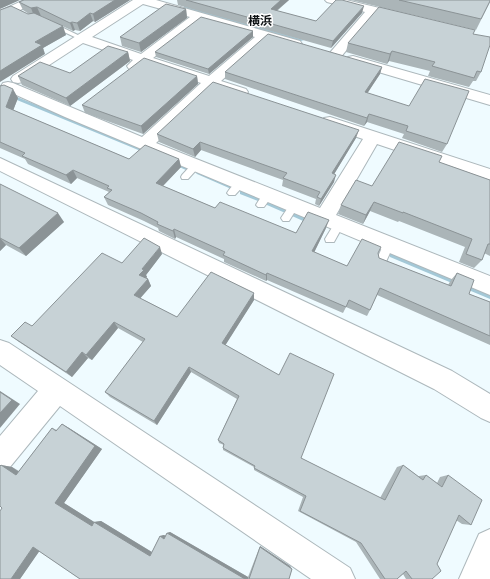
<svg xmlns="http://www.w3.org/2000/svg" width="490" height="579" viewBox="0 0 490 579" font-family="Signika,'Noto Sans JP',sans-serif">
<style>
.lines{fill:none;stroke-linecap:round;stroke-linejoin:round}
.stream{fill:#a3c8d7;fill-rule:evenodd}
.service-casing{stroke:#adb8bc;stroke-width:2}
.minor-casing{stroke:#adb8bc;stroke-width:2}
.tertiary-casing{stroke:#adb8bc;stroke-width:2}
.service{fill:#fff;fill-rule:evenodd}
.minor{fill:#fff;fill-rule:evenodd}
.tertiary{fill:#fff;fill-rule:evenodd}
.wall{fill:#abb5b8}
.shaded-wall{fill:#8b9396}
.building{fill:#c7d2d6;stroke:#8b9396}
.labels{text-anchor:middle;stroke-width:3;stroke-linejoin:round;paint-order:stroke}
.far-quarter-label{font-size:12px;font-weight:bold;fill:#101416;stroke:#fff}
</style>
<rect width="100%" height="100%" fill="#effbff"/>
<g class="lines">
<g class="stream">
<path d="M184 6H186L304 40 301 41 184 8Z"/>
<path d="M0 90 152 152 153 153 150 155 148 154 0 93Z"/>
<path d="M172 160 188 167 189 168 186 170 170 163V161Z"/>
<path d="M199 171 233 186 234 187 231 189 229 188 197 174 196 173Z"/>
<path d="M240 190H244L262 197 263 199 260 201H258L240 194Z"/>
<path d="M267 201H271L287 208 288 210 285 212H283L267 205 266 203Z"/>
<path d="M292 212H296L314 220 315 222 312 224H310L292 216 291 214Z"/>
<path d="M392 252 490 293V299L390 257 389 255Z"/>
</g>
<g class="service-casing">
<g id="service">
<path d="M49 23H53L84 38 79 39 49 25Z"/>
<path d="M196 162 200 165 199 167 188 179H182L181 177 182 175 193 163Z"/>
<path d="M241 180 244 181 246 183 235 195H229L227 193C230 188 236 181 241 180Z"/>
<path d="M268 192 271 193 273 195 264 207H258L256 205C259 200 263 193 268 192Z"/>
<path d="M294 201 299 205 289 221H283L281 218 291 203Z"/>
<path d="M339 220 342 221 344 224 334 242H326L325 239 336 221Z"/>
<path d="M389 240 393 241 394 244 385 264 381 265 377 264 376 261 385 241Z"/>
</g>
</g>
<g class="minor-casing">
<g id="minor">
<path d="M133 0H156L300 41 302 44 300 47 295 48 267 40 221 81 246 89 248 92 246 95 241 96 214 88 156 143 320 208 363 139 324 126 322 122 324 118 330 117 490 169V182L377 144 336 215 490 276V295L65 117 3 89 1 86 3 83 8 82 13 83 142 137 201 83 145 64C139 69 136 71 129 69L127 66 133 60 83 43 23 82 18 83 13 82 11 79 13 76ZM143 4 190 17 141 54 92 37ZM201 21 255 37 209 76 153 58Z"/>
<path d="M325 0H346L409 15 411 18 409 21 405 22 376 14 340 58H330L328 55 365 12 327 2Z"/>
<path d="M353 56 490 95V105L348 63 346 60 348 57Z"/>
<path d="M0 158 452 371 490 394V422L481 418 434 389 0 171Z"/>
<path d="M0 340 9 343 350 568 355 579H311L60 406 10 467 0 471V436L38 391 0 365Z"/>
</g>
</g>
<g class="tertiary-casing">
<g id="tertiary">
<path d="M24 0H40L38 2 0 19V11Z"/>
<path d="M490 529V579H459L479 534Z"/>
</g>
</g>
<use href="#service" class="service"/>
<use href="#minor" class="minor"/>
<use href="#tertiary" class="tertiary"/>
</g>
<g class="wall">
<path d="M24 0H130L95 22 93 21 80 31 75 30 73 31 41 16H40L66 35 43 48 45 54 28 14H29L23 10 19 2Z"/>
<path d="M177 0H289L277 11 316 21 362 13 331 48 178 5Z"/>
<path d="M351 0H490V2L476 30Z"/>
<path d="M186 9 187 18 141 52 122 46 120 37Z"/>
<path d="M473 34 481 72 476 81H473L469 87 428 76 430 71 389 61 387 64 346 52 348 43Z"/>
<path d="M253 37 209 74 156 57 155 52Z"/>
<path d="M128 52 130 61 70 106 22 85 18 76 70 73Z"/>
<path d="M382 67 380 74 367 93 447 144 442 152 402 138 404 134 367 122 364 126 225 79V72Z"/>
<path d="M197 76 198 84 143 134 85 113 82 105Z"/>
<path d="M0 86 18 98 13 110 129 159H179L181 167 163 186 215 208 296 233 326 228 314 252 347 266 378 253 379 258 448 285 451 280 457 273 469 294 490 302V345L377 295 370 310 367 316 346 307 343 313 267 280 266 281 224 262V259L176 237 175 239 159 231 158 228 144 221 108 205 104 197 109 192 77 178 71 184 28 164 25 159 0 148Z"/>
<path d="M157 134 356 138 334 174V182L319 206 315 204 316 199 282 186 283 180 201 150 195 157 159 142Z"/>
<path d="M439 162 490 180V256L484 253 482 260 474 268 459 262 465 247 399 221 398 222 370 211 363 224 338 214 341 205 372 186Z"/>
<path d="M0 184 64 222 26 256 6 245 0 251Z"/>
<path d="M162 254 146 275 147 277 146 278 148 279 151 286 140 298 177 317 254 300 225 345 301 458 380 498 397 467 403 465 419 477V476L426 475 437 483 440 477 448 475 471 525 462 524 456 520 437 564 432 579H406L403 574 397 579H380L356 542 298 511 303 497 254 470V467L223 450V448L224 445 219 443 218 440 237 399 191 372 157 425 110 397 105 392 143 342 118 328 92 360 88 358 72 377 19 342 11 336 32 326 122 263Z"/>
<path d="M62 424 69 428 102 449 64 503 94 522 101 521 152 552 160 536 164 535 165 536 167 533 170 532 248 577 260 546 290 566 292 569 289 579H80L39 551 20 579H0L2 508 1 465 12 467 19 471 52 428 57 430Z"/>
</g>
<g class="shaded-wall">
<path d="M0 0H20L0 9Z"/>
<path d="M115 0H130L95 22 93 14Z"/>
<path d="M281 0H289L270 16 271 9Z"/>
<path d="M364 6 362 13 331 48 333 41Z"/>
<path d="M37 7 41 16H34L31 8Z"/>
<path d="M186 9 187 18 141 52 139 43Z"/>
<path d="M90 13 93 21 80 31 77 23Z"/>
<path d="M72 22 75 30 73 31 70 23Z"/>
<path d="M63 26 66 35 43 48 45 54 0 82V71L35 42Z"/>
<path d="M253 31V37L209 74 208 69Z"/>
<path d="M392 51 389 61 387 64 390 54Z"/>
<path d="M128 52 130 61 70 106 66 98Z"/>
<path d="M382 67 380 74 363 100 365 92Z"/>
<path d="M197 76 198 84 143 134 141 126Z"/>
<path d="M13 89 18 98 11 116 6 107Z"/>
<path d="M369 114 367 122 364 126 367 118Z"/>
<path d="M359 130 356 138 330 181 332 173Z"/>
<path d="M200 142 201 150 195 157 193 149Z"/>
<path d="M179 159 181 167 158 191 156 183Z"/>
<path d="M73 170 77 178 71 184 66 175Z"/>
<path d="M336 175 334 182 319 206 321 199Z"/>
<path d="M374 202 370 211 363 224 366 215Z"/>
<path d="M58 213 64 222 26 256 19 248Z"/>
<path d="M329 220 326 228 311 259 312 251Z"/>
<path d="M174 229 176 237 175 239 173 231Z"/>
<path d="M0 238 6 245 0 251Z"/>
<path d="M160 247 162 254 146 275 147 277 143 282 139 275 142 269Z"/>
<path d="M267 273V280L266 281V275Z"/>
<path d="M148 279 151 286 137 302 134 295Z"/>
<path d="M254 293V300L223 349 222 343Z"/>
<path d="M114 322 118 328 92 360 86 355Z"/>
<path d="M82 352 88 358 72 377 66 372Z"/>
<path d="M189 367 191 372 157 425 154 421Z"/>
<path d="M0 391 20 404 0 428Z"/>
<path d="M62 424 69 428 102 449 64 503 99 525 92 526 55 503Z"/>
<path d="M1 465 12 467 26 477 16 475Z"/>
<path d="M101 521 155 554 150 556 94 522Z"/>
<path d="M170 532 248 577V579H245L167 533Z"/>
<path d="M164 535 168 537 164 539 160 536Z"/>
<path d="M43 546 20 579H11L33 547Z"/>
<path d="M260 546 290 566 292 569 260 547Z"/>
</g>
<g class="building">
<path d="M24 0H115L93 14 90 13 77 23 72 22 70 23 37 7 31 8 19 2Z"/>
<path d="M186 0H281L271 9 316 21 336 0H342L364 6 333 41Z"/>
<path d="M399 0H490V1L481 19Z"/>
<path d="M166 4 186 9 139 43 120 37Z"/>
<path d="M11 6 28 14 34 13 63 26 35 42 42 45 0 71V10Z"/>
<path d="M379 7 475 30 473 34 490 37V45L481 72 477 71 474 78 432 66 435 62 392 51 390 54 348 43Z"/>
<path d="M201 17 253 31 208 69 155 52Z"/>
<path d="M268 34 382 67 365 92 409 106 425 79 469 91 447 144 406 131 408 126 369 114 367 118 225 72Z"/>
<path d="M108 46 128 52 66 98 18 76 40 62 70 73Z"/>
<path d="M144 58 197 76 141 126 82 105Z"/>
<path d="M213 82 359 130 332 173 336 175 321 199 317 197 320 192 283 178 287 173 200 142 193 149 157 134Z"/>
<path d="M4 85 13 89 6 107 129 159 145 145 179 159 156 183 215 208 220 202 296 233 308 212 329 220 312 251 347 266 362 239 381 247 378 253 379 258 451 286 457 273 474 280 469 294 490 302V336L380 288 370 310 349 300 346 307 267 273 266 275 223 255 225 252 174 229 173 231 157 224 158 222 141 213 104 197 112 190 107 188 109 186 73 170 66 175 22 156 25 153 0 142V86Z"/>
<path d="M399 142 442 156 439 162 490 180V244H488L482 260 466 254 472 239 403 212V213L374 202 366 215 341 205 356 180 372 186Z"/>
<path d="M0 184 58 213 19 248 0 238Z"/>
<path d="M144 238 160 247 142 269 144 270 139 275 148 279 134 295 177 317 211 272 254 293 222 343 279 375 290 353 334 374 301 458 385 500 403 465 423 480 426 475 442 487 448 475 482 500 471 525 459 515 437 564 441 571 432 579H412L406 571 397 579H385L361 543 300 511 306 496 254 468 255 466 223 448 224 444 218 440 239 396 189 367 154 421 105 392 145 339 114 322 86 355 82 352 66 372 11 336 25 322 32 326 102 253 122 263Z"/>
<path d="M0 392 12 400 0 413Z"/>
<path d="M62 424 95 446 55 503 92 526 94 522 150 556 160 536 164 539 167 533 245 579H80L33 547 11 579H0V511L2 508 0 506V466L1 465 16 475 52 428 56 431Z"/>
<path d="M260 547 292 569 289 579H249Z"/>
</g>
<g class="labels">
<g class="far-quarter-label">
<text x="260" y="25">横浜</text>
</g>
</g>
</svg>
